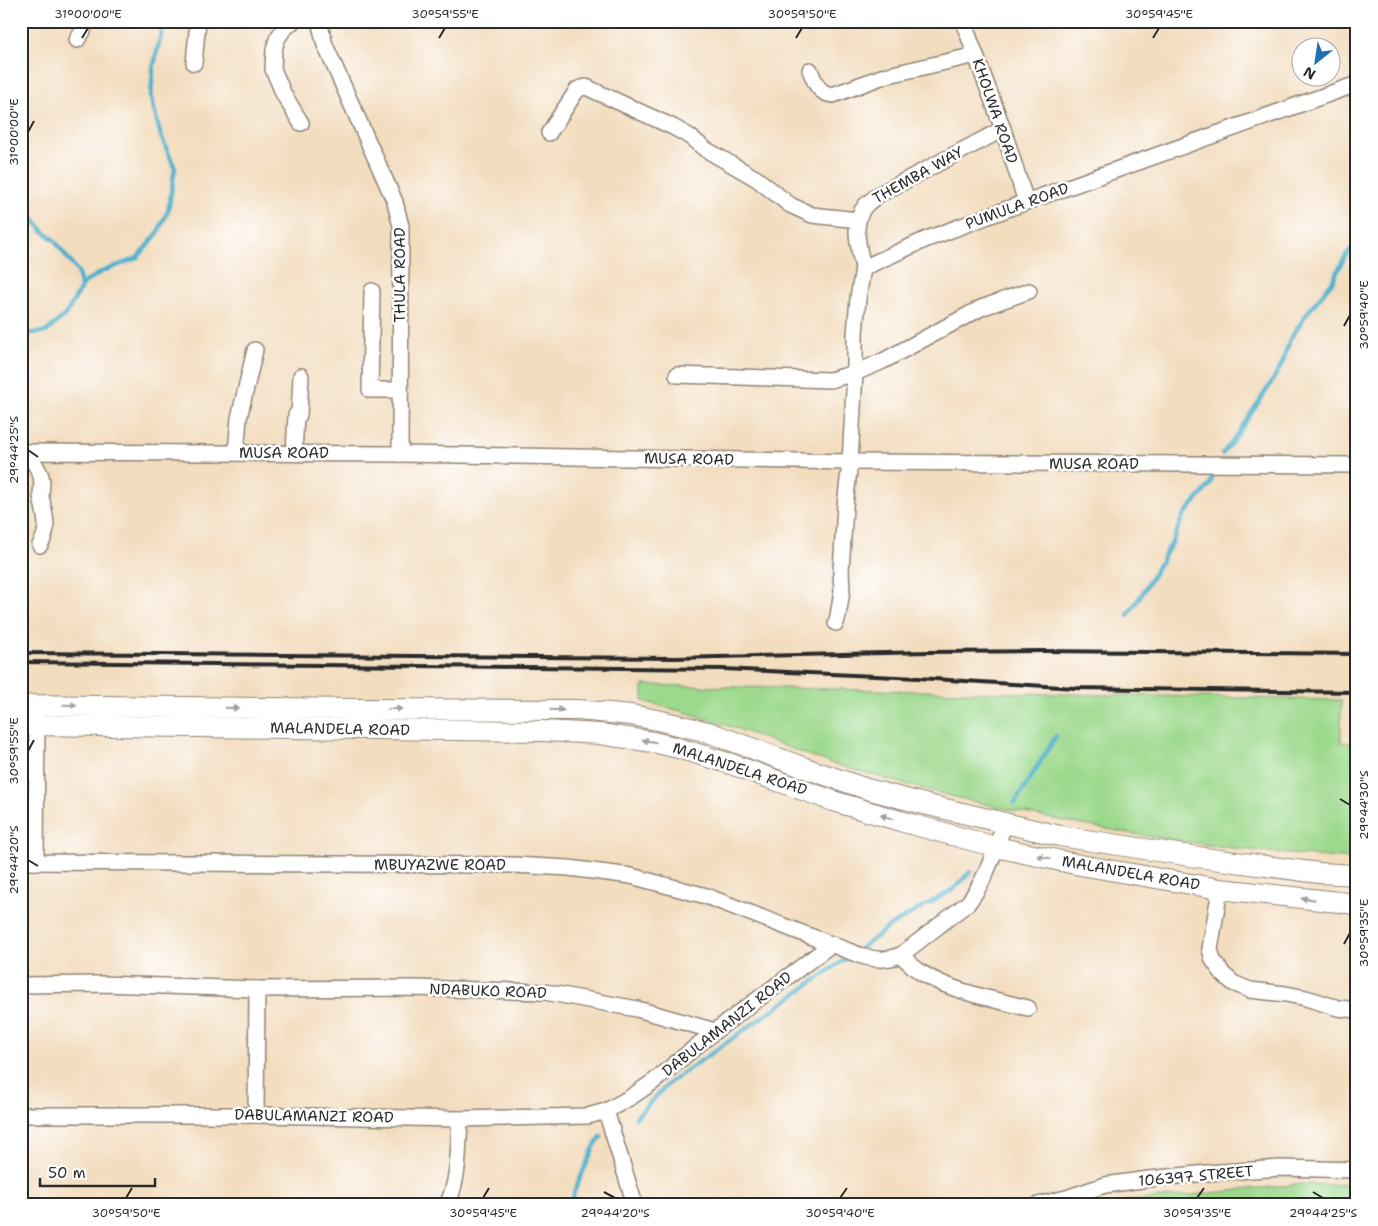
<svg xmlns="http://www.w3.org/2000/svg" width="1378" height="1226" viewBox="0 0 1378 1226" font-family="'Shantell Sans',sans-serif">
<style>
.green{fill:#9dd98d;stroke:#64825c}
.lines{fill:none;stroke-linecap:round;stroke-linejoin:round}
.stream{stroke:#4cb0cb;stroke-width:4.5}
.minor-casing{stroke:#8f8475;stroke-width:18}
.major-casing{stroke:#8f8475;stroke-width:22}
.minor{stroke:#fff;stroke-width:15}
.major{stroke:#fff;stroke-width:20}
.rail{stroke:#2b2b2b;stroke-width:4}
.oneway{fill:#a0a0a0}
.ticks{fill:none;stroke:#2b2b2b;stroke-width:2}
.labels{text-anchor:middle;stroke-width:5;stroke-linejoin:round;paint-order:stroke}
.street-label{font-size:15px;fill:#2b2b2b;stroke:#fff}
.neatline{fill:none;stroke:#2b2b2b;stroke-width:2}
.ticks-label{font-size:12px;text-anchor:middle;fill:#2b2b2b}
</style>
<rect width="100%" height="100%" fill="#fff"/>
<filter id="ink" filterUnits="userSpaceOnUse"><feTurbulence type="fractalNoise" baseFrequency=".02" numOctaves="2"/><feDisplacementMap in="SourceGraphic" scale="10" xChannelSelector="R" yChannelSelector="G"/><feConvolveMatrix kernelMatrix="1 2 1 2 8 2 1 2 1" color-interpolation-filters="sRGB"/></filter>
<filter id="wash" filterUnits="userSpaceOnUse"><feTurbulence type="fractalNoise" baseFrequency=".0096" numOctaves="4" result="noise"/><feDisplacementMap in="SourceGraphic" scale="20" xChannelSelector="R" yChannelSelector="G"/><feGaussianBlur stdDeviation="1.12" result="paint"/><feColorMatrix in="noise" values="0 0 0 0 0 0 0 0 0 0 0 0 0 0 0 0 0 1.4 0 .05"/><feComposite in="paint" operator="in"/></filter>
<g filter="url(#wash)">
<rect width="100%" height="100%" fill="#f3ddbf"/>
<g class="green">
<path d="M643 685 1341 700V742L1357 743V859C1183 849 1011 816 844 767 803 755 764 737 723 724 697 715 670 708 643 701Z"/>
<path d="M1302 1184 1357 1185V1205H1113L1129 1201Z"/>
</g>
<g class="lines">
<g class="stream">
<path d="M21 199 29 213 43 231 54 240 78 272 81 287"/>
<path d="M21 337 30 333 46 332 66 314 84 283 101 272 137 258 157 234 168 211 175 168 161 136 151 97 153 69 164 21"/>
<path d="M1222 454 1232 442 1270 385 1282 364 1290 339 1308 312 1332 282 1346 255 1357 243"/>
<path d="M1128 615 1141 595 1173 541 1183 516 1210 485 1213 476"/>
<path d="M1015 803 1056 736"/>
<path d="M857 951 890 926 954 889 970 872"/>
<path d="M636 1117 669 1083 851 955"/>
<path d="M572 1205 574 1192 595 1145 601 1137"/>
</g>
</g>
</g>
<g filter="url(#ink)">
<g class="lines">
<g class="minor-casing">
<g id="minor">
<path d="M293 21 283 30 277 39 274 50 273 69 284 95 301 123"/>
<path d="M319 21 325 45 395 202 401 226 400 454"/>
<path d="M963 21 1003 129 1026 202"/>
<path d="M77 40 83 31 85 21"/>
<path d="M194 63 198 21"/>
<path d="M810 70C815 83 819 94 833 95L884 76 976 55"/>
<path d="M549 133 577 90 581 88 586 87 673 127 689 136 705 149 757 179 790 205 812 215 858 220"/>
<path d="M863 268C859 248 851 223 865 206 869 202 873 199 878 195L1003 129"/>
<path d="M372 291 370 390H400"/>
<path d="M677 375 830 380 855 373 883 361 981 308 1029 291"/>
<path d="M21 452 400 454 850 462 1357 465"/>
<path d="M28 452C32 460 38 468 41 476 43 483 41 489 41 496 44 515 51 527 40 545"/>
<path d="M236 453 239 418 255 350"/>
<path d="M294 453 296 415H299L301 376"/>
<path d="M836 623 838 616 842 591 841 571 845 506 850 462 855 373V334L858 298 863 268 927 239 1026 202 1357 84"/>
<path d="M21 862 513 865 569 868 631 876 706 896 859 955C875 960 884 961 901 955L968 903C987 878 994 852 1005 823"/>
<path d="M36 862 37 716"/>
<path d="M1220 889 1210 949 1213 960 1223 974 1233 983 1250 990 1286 994 1306 998 1338 1008 1357 1010"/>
<path d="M901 955C907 961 914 968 922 973 950 991 995 1000 1028 1008"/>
<path d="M21 985 101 984 257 989 414 988 545 992 637 1009 715 1031"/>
<path d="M606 1111 635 1205"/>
<path d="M21 1115H256L460 1119 588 1116 606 1111 631 1097 653 1082 715 1031 832 944"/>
<path d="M256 1115 257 989"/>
<path d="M447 1205C460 1178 458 1147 460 1119"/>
<path d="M1038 1205 1066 1198 1105 1185 1149 1179 1207 1173 1281 1168 1357 1170"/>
</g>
</g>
<g class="major-casing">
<g id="major">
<path d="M21 705 355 709 578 710 631 715 657 720 708 732 805 768 867 789 924 804 1060 836 1197 857 1319 873 1357 875"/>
<path d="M21 725 544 731 600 734 653 742 678 748 728 763 833 801 900 821 996 847 1080 865 1220 889 1357 904"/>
</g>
</g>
<use href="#minor" class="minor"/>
<use href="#major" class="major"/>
<g class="rail">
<path d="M21 653 676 658 928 652 1042 651 1357 654"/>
<path d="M21 662 723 669 918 678 1075 688 1357 692"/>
</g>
</g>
<defs><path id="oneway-solid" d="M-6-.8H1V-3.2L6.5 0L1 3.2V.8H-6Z" transform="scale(1.25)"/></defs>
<g class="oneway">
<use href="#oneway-solid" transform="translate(70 705) rotate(1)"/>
<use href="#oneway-solid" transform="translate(232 708) rotate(1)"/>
<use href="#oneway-solid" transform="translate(395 709)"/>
<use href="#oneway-solid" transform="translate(557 710) rotate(1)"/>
<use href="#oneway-solid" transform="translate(649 741) rotate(-170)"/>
<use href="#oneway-solid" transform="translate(887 817) rotate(-163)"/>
<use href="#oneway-solid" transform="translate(1044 857) rotate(-168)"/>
<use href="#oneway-solid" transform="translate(1308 899) rotate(-174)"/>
</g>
</g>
<path class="ticks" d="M82 38 88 28M439 38 445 28M796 38 802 28M1153 38 1159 28M28 132 34 121M1344 326 1350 315M28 450 38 457M28 751 34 740M1340 799 1350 805M28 860 38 866M1344 944 1350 933M604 1192 615 1198M1313 1192 1323 1198M126 1198 132 1188M483 1198 489 1188M840 1198 847 1188M1197 1198 1204 1188"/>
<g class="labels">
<g class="street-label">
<text transform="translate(995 111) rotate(71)" y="5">KHOLWA ROAD</text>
<text transform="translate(918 175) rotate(-29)" y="5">THEMBA WAY</text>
<text transform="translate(1017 206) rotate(-20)" y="5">PUMULA ROAD</text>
<text transform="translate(400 275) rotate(-90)" y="5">THULA ROAD</text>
<text x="284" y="458">MUSA ROAD</text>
<text transform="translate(689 459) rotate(1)" y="5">MUSA ROAD</text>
<text x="1094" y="469">MUSA ROAD</text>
<text transform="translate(340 729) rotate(1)" y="5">MALANDELA ROAD</text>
<text transform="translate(740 769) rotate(18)" y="5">MALANDELA ROAD</text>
<text x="440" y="870">MBUYAZWE ROAD</text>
<text transform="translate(1131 873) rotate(10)" y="5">MALANDELA ROAD</text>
<text transform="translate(488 991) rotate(2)" y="5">NDABUKO ROAD</text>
<text transform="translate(727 1024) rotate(-38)" y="5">DABULAMANZI ROAD</text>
<text transform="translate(314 1116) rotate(1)" y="5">DABULAMANZI ROAD</text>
<text transform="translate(1196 1176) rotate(-5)" y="5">106397 STREET</text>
</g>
</g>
<rect width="1378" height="1226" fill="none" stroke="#fff" stroke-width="55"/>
<g transform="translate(1316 62) rotate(210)"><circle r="24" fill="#ffffff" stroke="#aaaaaa"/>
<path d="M0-4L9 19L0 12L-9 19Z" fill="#1f6fb2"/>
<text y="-8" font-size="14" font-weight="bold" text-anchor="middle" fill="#2b2b2b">N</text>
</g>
<path d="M40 1178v8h115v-8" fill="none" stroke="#2b2b2b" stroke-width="2.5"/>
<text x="48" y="1178" font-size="15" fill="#2b2b2b" stroke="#ffffff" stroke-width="4" paint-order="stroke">50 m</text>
<rect x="28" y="28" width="1322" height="1170" class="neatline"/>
<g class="ticks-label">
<text x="88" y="18">31°00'00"E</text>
<text x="445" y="18">30°59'55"E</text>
<text x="802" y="18">30°59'50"E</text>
<text x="1159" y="18">30°59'45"E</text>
<text transform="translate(14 132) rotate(-90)" y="4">31°00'00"E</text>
<text transform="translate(1364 315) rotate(-90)" y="4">30°59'40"E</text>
<text transform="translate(14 450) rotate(-90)" y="4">29°44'25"S</text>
<text transform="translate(14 751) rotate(-90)" y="4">30°59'55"E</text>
<text transform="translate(1364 805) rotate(-90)" y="4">29°44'30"S</text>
<text transform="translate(14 860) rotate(-90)" y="4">29°44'20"S</text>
<text transform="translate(1364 933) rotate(-90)" y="4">30°59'35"E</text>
<text x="126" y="1217">30°59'50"E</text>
<text x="483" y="1217">30°59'45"E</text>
<text x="615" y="1217">29°44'20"S</text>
<text x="840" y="1217">30°59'40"E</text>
<text x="1197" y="1217">30°59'35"E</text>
<text x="1323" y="1217">29°44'25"S</text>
</g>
</svg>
